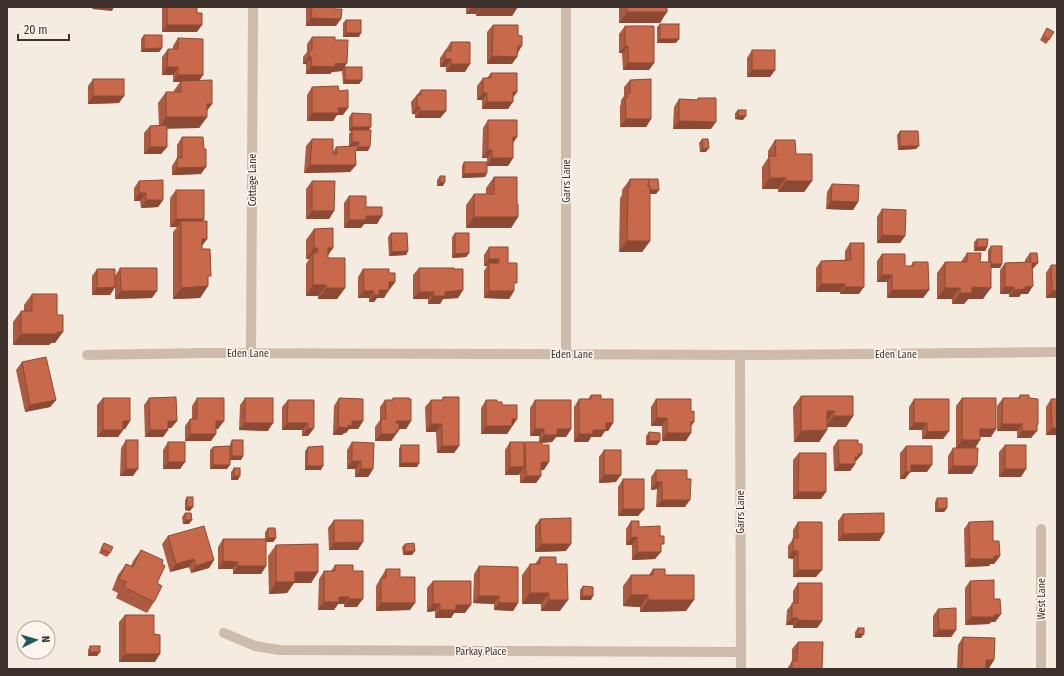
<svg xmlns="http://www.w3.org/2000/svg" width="1064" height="676" viewBox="0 0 1064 676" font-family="'Fira Sans Condensed',sans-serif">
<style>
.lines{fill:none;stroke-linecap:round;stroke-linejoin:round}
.minor{stroke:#cdbbac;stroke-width:10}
.wall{fill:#ac5a40}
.shaded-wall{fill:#8c4a34}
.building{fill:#c8694b;stroke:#8c4a34}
.labels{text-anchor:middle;stroke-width:3.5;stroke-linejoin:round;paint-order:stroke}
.street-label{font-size:10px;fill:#3b302b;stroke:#fbf5ee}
</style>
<rect width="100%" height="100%" fill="#f4ebe1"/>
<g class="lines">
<g class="minor">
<path d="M251 353 253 7"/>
<path d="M566 354V7"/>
<path d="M87 355 207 353 757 355 1057 352"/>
<path d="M740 355 741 669"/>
<path d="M1041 529V669"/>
<path d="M224 633 255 646 279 650 741 652"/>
</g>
</g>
<g class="wall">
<rect x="162" y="7" width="35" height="25"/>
<path d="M306 7H334L336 26H306Z"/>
<path d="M466 7H517V8L512 16H476V14H466Z"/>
<path d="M619 7H667L660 23H619Z"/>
<path d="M346 20 359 37H343V23Z"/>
<path d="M660 24 676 43H657V27Z"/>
<path d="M493 25 517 53 512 64H487V32Z"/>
<path d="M625 26 654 63 649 70H623L622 53H619V34Z"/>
<path d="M1047 28 1049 40 1046 44 1040 40Z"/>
<path d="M144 35 162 48 159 52H141V39Z"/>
<path d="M312 37 335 40 345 67 362 80 359 84H343L342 71 332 72 330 74H306V64H303V57L307 52V44Z"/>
<path d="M178 38 203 75 199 81 212 104 207 110V117L199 128H167V147L161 154H144V133L150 126H159L158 103 166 92H173L180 82H173V75H162V57L168 49H173V46Z"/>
<path d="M451 42 465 72H446V67H440V58Z"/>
<path d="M752 50 775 70 770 77H747V58Z"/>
<path d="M491 73 517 92 513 97 508 109H482V100H477V86L483 78H487Z"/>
<path d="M93 79 119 103 88 104V86Z"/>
<path d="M630 80 651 119 646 127H620V106L621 104V100L624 96V87Z"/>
<path d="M312 87 343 115H337L333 121H307V95Z"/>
<path d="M421 90 446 111 440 118H415V114H412L411 102Z"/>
<path d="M698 98 711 129H673L674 107 679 99 697 100Z"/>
<path d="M738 110 743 120 735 119V113Z"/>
<path d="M352 113 369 130 368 151H356V146H355L356 165 350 172 304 173 306 146 312 139 333 152 336 147 349 146V134L351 131H349V117Z"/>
<path d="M488 120 517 137 513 143V158L508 166H487V173L485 177 462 178V166L464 162H487V158H482L483 128Z"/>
<path d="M900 131 916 149 898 150 897 135Z"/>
<path d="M182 137 201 174 172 175V166L177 158V145Z"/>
<path d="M702 139 706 152H700L699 143Z"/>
<path d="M775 140 796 154 812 181 804 192H778V189H762V167L768 158V151Z"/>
<path d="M440 176 443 186H437V180Z"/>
<path d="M494 177 517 204 518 217 511 228H466V205L474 194H486V188Z"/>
<path d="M630 179 659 190 656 194H650V241L642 252H619L620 198 622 195V190Z"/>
<path d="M139 181 163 200 158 207 141 208 140 201H134V188Z"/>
<path d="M312 181 334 211 329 219H306V189Z"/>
<path d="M832 184 858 202 853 210 826 209 827 192Z"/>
<path d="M176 190 204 219 203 221 207 239 202 245V249L208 280V286L200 298 173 299V232L177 227H170V198Z"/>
<path d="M349 196 366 207 377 224H364L361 228H344V203Z"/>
<path d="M882 209 905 236 900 243H877V217Z"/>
<path d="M314 229 333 248 328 255V258L345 288 337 299H318V296H306V264L309 259H306V240Z"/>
<path d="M391 233 408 251 406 255 389 256 388 237Z"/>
<path d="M455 233 469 253 466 257 452 258V237Z"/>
<path d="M977 239 987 247 985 251H974V242Z"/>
<path d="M850 243 859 294H840V292H816V268L821 261 845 260V251Z"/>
<path d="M991 246 1002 264 1000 268H991L983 299H968L964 304H952V299H937V273L945 262H961L967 253 980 262H988V250Z"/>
<path d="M489 247 508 263 514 287V291L509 299 484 298V271L487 266H484V255Z"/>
<path d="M1030 253 1032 270 1028 294H1021L1019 297H1009V294H1000V270L1005 263 1025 262V260Z"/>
<path d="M882 254 905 266H911L913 262 929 290 923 298H887V282H877V261Z"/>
<path d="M1051 265H1057V298H1046V273Z"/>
<path d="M120 268 152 298 115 299V276Z"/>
<path d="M419 268 454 269 463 290 458 298 443 299 440 304H428V299H413V275Z"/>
<path d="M97 269 115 287 110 295H92V276Z"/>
<path d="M363 269 389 273 395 282 390 289H389L384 298H377L374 302H369V298H358V277Z"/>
<path d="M32 294 55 343H51L49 345H13V322L21 311H24V305Z"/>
<path d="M22 362 56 400 50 407 25 412 16 370Z"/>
<path d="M591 395 601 399 613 423 608 431H605L601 437H591L588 442H574V407L579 399H588Z"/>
<path d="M1020 395 1029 398 1037 426 1031 438H1017V431H997V406L1003 398H1018Z"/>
<path d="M801 396 853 416 846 427H827V430L819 442H794L793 407Z"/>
<path d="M443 397 459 446 454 453H437L436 432H426L425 407 431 400H442Z"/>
<path d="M103 398 130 421 125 429H123V430L118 437H97V405Z"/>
<path d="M149 398 177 421 171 428H168V430L163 437H145L144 405Z"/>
<path d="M197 398 218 429H216L211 441H185V426L190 419H192V406Z"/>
<path d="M245 398 268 431 239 430 240 405Z"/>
<path d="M339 398 363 421 358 429H349L346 433H344L342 435H333L334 406Z"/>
<path d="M393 398 411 421 406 429H399V430L391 441H375V427L380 420V407L385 400H392Z"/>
<path d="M962 398 991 437H980V440L975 448H956V406Z"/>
<path d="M656 399 691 412V427L686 441H662V426H651V407Z"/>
<path d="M914 399 949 431 943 439H922V430H909V407Z"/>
<path d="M1051 399H1057V435H1046V407Z"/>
<path d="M288 400 314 428 308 436H302V430H282V407Z"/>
<path d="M486 400 497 402 502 405 517 419 507 434H481V408Z"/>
<path d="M535 400 571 429 566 437H556L552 442 542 443 544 470H541V476L536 483H520V472L519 475H505V450L510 442 524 444 525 442H539V436H530V408Z"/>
<path d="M649 432 660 441 657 445H646V436Z"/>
<path d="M126 440 133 476H120L121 448Z"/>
<path d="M232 440 243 456 241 460H230L227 469H210V450L213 447 230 446V444Z"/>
<path d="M838 440 862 454 856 461H855V464L850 471H834L833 447Z"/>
<path d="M168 442 185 462 180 469H163V450Z"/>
<path d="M352 442 373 469 368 477H355V469H347V450Z"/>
<path d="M401 445 419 463 417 467H399V449Z"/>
<path d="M1005 445 1021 477H999V452Z"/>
<path d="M906 446 927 472H910L905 479H900V453Z"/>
<path d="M308 447 321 470H305V451Z"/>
<path d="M953 448 972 474H948V456Z"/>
<path d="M604 450 616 482 599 483V457Z"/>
<path d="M799 453 821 499H793V460Z"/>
<path d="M234 468 238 480H231V472Z"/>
<path d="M656 470 685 507H656L657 489 651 490V477Z"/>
<path d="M623 479 644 509 638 516H618V487Z"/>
<path d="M187 497 190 511 185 510V500Z"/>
<path d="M937 498 947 508 944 512H935V502Z"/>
<path d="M185 513 189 524H183L182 517Z"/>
<path d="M843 514 884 533 879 541H838V521Z"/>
<path d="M540 519 566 551 535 552V526Z"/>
<path d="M334 520 358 550H329L328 528Z"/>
<path d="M631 521 639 527 660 536 661 549 655 559 632 560V545H626V529Z"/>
<path d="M798 522 816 577H793V559L788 558V546L793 539V530Z"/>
<path d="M969 522 993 541 1000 556 994 564H990L989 566 965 567 964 529Z"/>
<path d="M268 528 276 538 273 542H266V566L261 574H233V569H218V547L223 539H265V532Z"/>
<path d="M168 536 214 560 209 568 191 573 189 567 170 572 162 544Z"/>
<path d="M104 543 110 553 107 557 99 553Z"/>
<path d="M405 544 412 555H403L402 547Z"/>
<path d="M276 545 318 572 311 583H294L287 593 269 594 268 556Z"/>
<path d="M141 550 162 564 157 583 154 602 147 613 116 598 118 593 112 590 118 575 126 564 131 566 133 561Z"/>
<path d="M540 557 556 564 560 611H541V604H522V575L530 564H535Z"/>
<path d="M335 565 353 571 357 607H344V604H338L334 610H318L319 579 324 571H331Z"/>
<path d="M479 566 518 603 513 611 494 610V604L473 603 474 574Z"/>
<path d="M386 569 400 577 410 610 376 611V586Z"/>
<path d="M653 569 665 575 686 611 640 612V607L623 606V586L631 575H649Z"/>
<path d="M433 581 465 613H454L451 618H435V611L427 612V588Z"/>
<path d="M970 581 994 599 1001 614 995 622H991L989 624 965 625V588Z"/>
<path d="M798 583 822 621 817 628H793V625H786L787 610 793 603V591Z"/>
<path d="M583 586 591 600H580V590Z"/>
<path d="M938 609 956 630 951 637H933V616Z"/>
<path d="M125 615 154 634 155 662H119V622Z"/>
<path d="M858 628 861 638H855V632Z"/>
<path d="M963 637 994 660 989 668H986V669H957L958 645Z"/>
<path d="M798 642 822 669H787L792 661V649Z"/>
<path d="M90 646 100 652 97 656H88V650Z"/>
</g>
<g class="shaded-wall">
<path d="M94 7H114L112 11 92 9Z"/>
<path d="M472 7H481L476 14H466Z"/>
<path d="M481 8H517L512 16H476Z"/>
<path d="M627 12H667L660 23H619Z"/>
<path d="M311 18 341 19 336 26H306Z"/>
<path d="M167 25H202L197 32H162Z"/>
<path d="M346 33H361L359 37H343Z"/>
<path d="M660 39H679L676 43H657Z"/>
<path d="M518 46H522L517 54Z"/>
<path d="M625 46H628L622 53H619Z"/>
<path d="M162 48 159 52H141L144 49Z"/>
<path d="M492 56 517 57 512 64H487Z"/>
<path d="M309 57H312L306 64H303Z"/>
<path d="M445 59H451L446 67H440Z"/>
<path d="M347 63 342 71 332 72 330 74H306L311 66Z"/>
<path d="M628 63H654L649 70H623Z"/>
<path d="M451 64H470L465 72H446Z"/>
<path d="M167 67H178L173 75H162Z"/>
<path d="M752 70H775L770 77H747Z"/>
<path d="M178 75H203L198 82 181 81 180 82H173Z"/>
<path d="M345 80H362L359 84H343Z"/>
<path d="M513 92H517L512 99Z"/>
<path d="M483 93H487L482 100H477Z"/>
<path d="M93 96H124L119 103 88 104Z"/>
<path d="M487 102H513L508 109H482Z"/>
<path d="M207 104H212L204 115Z"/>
<path d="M417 107H420L415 114H412Z"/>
<path d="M338 108H348L343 115H337L333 121H307L312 113Z"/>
<path d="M420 111H446L440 118H415Z"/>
<path d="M738 116H746L743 120 735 119Z"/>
<path d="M166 117H207L199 128 159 129Z"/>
<path d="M626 119H651L646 127H620Z"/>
<path d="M679 121 716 122 711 129H673Z"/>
<path d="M352 127H371L368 131 352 130 351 131H349Z"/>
<path d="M513 137H517L512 144Z"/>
<path d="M352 142H359L356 146H349Z"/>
<path d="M900 146H919L916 149 898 150Z"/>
<path d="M150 147H167L161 154H144Z"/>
<path d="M358 147H370L368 151H356Z"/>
<path d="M709 148 706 152H700L703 149Z"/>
<path d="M488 150H492L487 158H482Z"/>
<path d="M492 158H513L508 166H487Z"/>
<path d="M310 165H356L350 172 304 173Z"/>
<path d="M206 167 201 174 172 175 177 168Z"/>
<path d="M487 173 485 177 462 178 464 174Z"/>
<path d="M770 178H786L778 189H762Z"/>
<path d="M786 181H812L804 192H778Z"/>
<path d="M445 182 443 186H437L440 183Z"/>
<path d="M649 190H659L656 194H646Z"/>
<path d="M139 193H146L140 201H134Z"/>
<path d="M146 200H163L158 207 141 208Z"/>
<path d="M831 201 858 202 853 210 826 209Z"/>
<path d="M312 211H334L329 219H306Z"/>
<path d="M366 216H382L377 224H364L361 228H344L349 220Z"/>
<path d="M474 217H518L511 228H466Z"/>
<path d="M176 219H204L199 227 181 221 177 227H170Z"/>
<path d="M882 235 905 236 900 243H877Z"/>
<path d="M202 239H207L199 250Z"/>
<path d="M627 241H650L642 252H619Z"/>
<path d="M977 247H987L985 251H974Z"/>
<path d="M314 248H318L313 255V253L309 259H306Z"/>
<path d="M328 248H333L325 259Z"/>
<path d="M408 251 406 255 389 256 392 252Z"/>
<path d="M469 253 466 257 452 258 455 254Z"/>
<path d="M489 259H499L494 266 489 263 487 266H484Z"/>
<path d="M1032 263H1038L1032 270Z"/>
<path d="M990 264H1002L1000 268H988Z"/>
<path d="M882 275H892L887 282H877Z"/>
<path d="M389 282H395L390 289H383Z"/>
<path d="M821 284H845L840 292H816Z"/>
<path d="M313 285H326L318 296H306Z"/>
<path d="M208 286 200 298 173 299 181 288Z"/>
<path d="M1033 286 1028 294H1021L1019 297H1009L1014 290 1025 287Z"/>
<path d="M115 287 110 295H92L97 288Z"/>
<path d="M845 287H864L859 294H840Z"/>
<path d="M972 287 991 288 983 299H968L964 304H952L960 293Z"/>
<path d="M1005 287H1014L1009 294H1000Z"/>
<path d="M326 288H345L337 299H318Z"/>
<path d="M945 288H960L952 299H937Z"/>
<path d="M379 290H389L384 298H377L374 302H369L374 295Z"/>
<path d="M463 290 458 298 443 299 440 304H428L433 296 445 292Z"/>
<path d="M892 290H929L923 298H887Z"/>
<path d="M121 291H157L152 298 115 299Z"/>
<path d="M364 291H374L369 298H358Z"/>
<path d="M489 291H514L509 299 484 298Z"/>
<path d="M1052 291H1057V298H1046Z"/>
<path d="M419 292H434L428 299H413Z"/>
<path d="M57 332H63L55 343H51L49 345H13L21 334Z"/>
<path d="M56 400 50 407 25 412 30 405Z"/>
<path d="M827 411H834L826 422Z"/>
<path d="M834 416H853L846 427H826Z"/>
<path d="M657 418H667L662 426H651Z"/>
<path d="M512 419H517L507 434H481L486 426Z"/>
<path d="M123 421H130L125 429 118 428Z"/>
<path d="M168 421H177L171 428H163Z"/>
<path d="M216 421H224L218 429H211Z"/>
<path d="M352 421H363L358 429H349L346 433H344L342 435H333L338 427Z"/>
<path d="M396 421H411L406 429H391Z"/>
<path d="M691 422H694L689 429Z"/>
<path d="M245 423H273L268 431 239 430Z"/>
<path d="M287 423H308L302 430H282Z"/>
<path d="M606 423H613L608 431H605L601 437H591L588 442H574L579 434 593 430Z"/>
<path d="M914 423H927L922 430H909Z"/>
<path d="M431 424H442L436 432H426Z"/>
<path d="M1002 424H1022L1017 431H997Z"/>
<path d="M1037 424H1038L1033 431H1037L1031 438H1017L1022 431Z"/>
<path d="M314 428 308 436H302L308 429Z"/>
<path d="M1052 428H1057V435H1046Z"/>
<path d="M535 429H544L539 436H530Z"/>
<path d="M557 429H571L566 437H556L552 442 539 443 544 435Z"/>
<path d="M980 429H996L991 437H975Z"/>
<path d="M103 430H123L118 437H97Z"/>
<path d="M150 430H168L163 437H145Z"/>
<path d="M399 430 391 441H375L381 434Z"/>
<path d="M827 430 819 442H794L801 431Z"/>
<path d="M949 431 943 439H922L927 432Z"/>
<path d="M667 433H691L686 441H662Z"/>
<path d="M190 434H216L211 441H185Z"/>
<path d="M962 440H980L975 448H956Z"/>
<path d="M649 441H660L657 445H646Z"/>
<path d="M442 446H459L454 453H437Z"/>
<path d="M858 454H862L856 461H855V464L850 471H834L839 464Z"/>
<path d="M232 456H243L241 460H230Z"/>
<path d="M352 461H361L355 469H347Z"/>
<path d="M168 462H185L180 469H163Z"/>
<path d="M541 462H549L544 470H536Z"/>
<path d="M401 463H419L417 467H399Z"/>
<path d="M213 465H230L227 469H210Z"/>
<path d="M911 465H932L927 472H910L905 479H900Z"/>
<path d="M307 466H323L321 470H305Z"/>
<path d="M953 466H977L972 474H948Z"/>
<path d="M510 467H524L519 475H505Z"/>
<path d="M126 469H138L133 476H120Z"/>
<path d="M361 469H373L368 477H355Z"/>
<path d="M1005 469H1026L1021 477H999Z"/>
<path d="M604 475H621L616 482 599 483Z"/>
<path d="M234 476H240L238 480H231Z"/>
<path d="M526 476H541L536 483H520Z"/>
<path d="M656 482H662L657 489 651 490Z"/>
<path d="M798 492H826L821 499H793Z"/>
<path d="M662 500H690L685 507H656Z"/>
<path d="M187 507H193L190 511 185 510Z"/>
<path d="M947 508 944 512H935L938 509Z"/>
<path d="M623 509H644L638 516H618Z"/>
<path d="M186 520H192L189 524H183Z"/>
<path d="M884 533 879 541H838L843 534Z"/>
<path d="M637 537 632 545H626L631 538Z"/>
<path d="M268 538H276L273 542H265Z"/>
<path d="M363 542 358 550H329L334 543Z"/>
<path d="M541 544H571L566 551 535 552Z"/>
<path d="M415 551 412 555H403L405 552Z"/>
<path d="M793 551H798L793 559 788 558Z"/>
<path d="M637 552H661L655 559 632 560Z"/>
<path d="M994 556H1000L994 564H990L989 566 965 567 970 559Z"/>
<path d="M194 559 189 567 170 572 176 564Z"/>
<path d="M214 560 209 568 191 573 196 566Z"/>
<path d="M223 561 238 562 233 569H218Z"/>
<path d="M238 566H266L261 574H233Z"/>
<path d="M798 570H822L816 577H793Z"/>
<path d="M295 572H318L311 583H294L287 593 269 594 276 582Z"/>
<path d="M530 593H549L541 604H522Z"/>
<path d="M631 595H648L640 607 623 606Z"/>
<path d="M479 596H499L494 604 473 603Z"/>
<path d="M582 596H593L591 600H580Z"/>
<path d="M339 597H349L344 604H338L334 610H318L324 602Z"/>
<path d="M349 599H363L357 607H344Z"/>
<path d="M549 600H568L560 611H541Z"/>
<path d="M648 600H694L686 611 640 612Z"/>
<path d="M381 603H415L410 610 376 611Z"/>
<path d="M499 603H518L513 611 494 610Z"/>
<path d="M433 604H440L435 611 427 612Z"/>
<path d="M456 605H471L465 613H454L451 618H435L440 610Z"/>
<path d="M1001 614 995 622H991L989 624 965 625 971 617Z"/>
<path d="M792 618H798L793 625H786Z"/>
<path d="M798 620 822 621 817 628H793Z"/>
<path d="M939 630H956L951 637H933Z"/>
<path d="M858 634H864L861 638H855Z"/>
<path d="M90 652H100L97 656H88Z"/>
<path d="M125 654H160L155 662H119Z"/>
<path d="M986 660H994L989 668 981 667Z"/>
</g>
<g class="building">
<path d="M167 7H197V13H202V25H167Z"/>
<path d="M312 7H334V9H342L341 19 311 18Z"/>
<rect x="481" y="7" width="36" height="1"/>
<rect x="627" y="7" width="40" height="5"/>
<rect x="346" y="20" width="15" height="13"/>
<rect x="660" y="24" width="19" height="15"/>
<path d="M493 25H518V35L522 36V46H518L517 57 492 56Z"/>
<path d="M625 26H654V63H628V46H625Z"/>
<path d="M1047 28 1054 32 1049 40 1043 36Z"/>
<path d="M144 35H162V48L144 49Z"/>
<path d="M312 37H335V40H348L347 63 335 64V67L311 66 312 57H309V50H312Z"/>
<path d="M178 38 203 39V75H178V67H167L168 49H178Z"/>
<path d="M451 42H470V64H451V59H445V51H451Z"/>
<rect x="752" y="50" width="23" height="20"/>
<rect x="345" y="67" width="17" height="13"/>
<path d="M491 73H517V92H513V102H487V93H483V78H491Z"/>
<rect x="93" y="79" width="31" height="17"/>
<path d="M651 79V119H626L625 98H627V93H630V80Z"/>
<path d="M212 80V104H207V117H166V92H181V81Z"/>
<path d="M338 86 339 91 348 90V108H338L339 113H312V87Z"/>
<path d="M421 90H446V111H420V107H417V95H421Z"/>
<path d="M698 98H716V122L679 121V99L698 100Z"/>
<rect x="738" y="110" width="8" height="6"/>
<path d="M352 113 371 114V127H352Z"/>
<path d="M488 120H517V137H513V158H492V150H488Z"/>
<path d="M167 125V147H150V126Z"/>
<path d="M352 130H371L370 147H358L359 142H352Z"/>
<path d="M900 131H918L919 146H900Z"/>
<path d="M182 137H203L204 149H206V167L177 168V158H182Z"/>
<path d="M312 139H333V154H337L336 147 355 146 356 165H310Z"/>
<path d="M702 139H708L709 148 703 149Z"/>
<path d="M775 140H795L796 154H812V181H786V178H770L769 156H776Z"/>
<path d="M464 162H487V173L464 174Z"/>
<path d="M440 176H445V182L440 183Z"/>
<path d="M494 177H517V204H518V217H474V194H494Z"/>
<path d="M630 179H649L648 186H650V241H627L628 187H630Z"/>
<path d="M649 179H658L659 190H650V186H648Z"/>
<path d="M163 180V200H146V193H139V181Z"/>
<path d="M312 181H335L334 211H312Z"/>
<path d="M832 184 859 185 858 202 831 201Z"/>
<rect x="176" y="190" width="28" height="29"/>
<path d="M349 196H366V207H382V216H366V220H349Z"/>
<path d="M882 209 906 210 905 236 882 235Z"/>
<path d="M181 221H207V239H202V249H210L211 276H208V286L181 288Z"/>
<path d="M333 228V248H328V258H345V288H326V285H313V253H318V248H314V229Z"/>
<path d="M391 233H407L408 251 392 252Z"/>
<path d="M455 233H469V253L455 254Z"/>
<path d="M977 239H988L987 247H977Z"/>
<path d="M850 243H864V287H845V284H821V261L851 260Z"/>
<path d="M991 246H1002V264H991V262H990Z"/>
<path d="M489 247H508V263H517V283H514V291H489V263H499V259H489Z"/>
<path d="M967 253H981L980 262H991V288L972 287V293H960V288H945V262H967Z"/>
<path d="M1030 253H1037L1038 263H1032L1033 286 1025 287V289L1014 290V287H1005V263L1031 262Z"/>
<path d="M882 254H905V266H913V262H928L929 290H892V275H882Z"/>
<path d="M1051 265H1057V291H1052Z"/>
<path d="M120 268H157V291H121Z"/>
<path d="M419 268H454V269H463V290L445 292V296H433L434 292H419Z"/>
<path d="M97 269H115V287L97 288Z"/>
<path d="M363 269H389V273H395V282H389V290H379V295H374V291H364Z"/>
<path d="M32 294H57V315H63V332H57V334H21V311H32Z"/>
<path d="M46 357 56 400 30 405 22 362Z"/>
<path d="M591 395H601V399H613V423H606V430H593V434H579V399H591Z"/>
<path d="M1020 395H1029V398L1038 399V424H1037V431H1022V424H1002L1003 398H1020Z"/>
<path d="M801 396H853V416H834V411H827V430L801 431Z"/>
<path d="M176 397 177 421H168V430H150L149 398Z"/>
<path d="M443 397H459V446H442V424H431V400H443Z"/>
<path d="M103 398H130V421H123V430H103Z"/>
<path d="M197 398H224V421H216V434H190V419H197Z"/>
<rect x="245" y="398" width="28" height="25"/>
<path d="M339 398 363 399V421H352V426L348 425V428L338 427Z"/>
<path d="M393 398H409V399H411V421H396V423H399V430L396 431V434H381V419H386L385 400H393Z"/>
<path d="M962 398H996V429H980V440H962Z"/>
<path d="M656 399H691V412L694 411V422H691V433H667V418H657Z"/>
<path d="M914 399H949V431L927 432V423H914Z"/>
<path d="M1051 399H1057V428H1052Z"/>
<path d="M288 400H314V428L308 429V423H287Z"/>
<path d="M486 400H497V402H502V405H517V419H512V426H486Z"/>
<path d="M535 400H571V429H557V435H544V429H535Z"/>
<path d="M649 432 660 433V441H649Z"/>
<rect x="126" y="440" width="12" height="29"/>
<rect x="232" y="440" width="11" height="16"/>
<path d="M838 440H858V444H862V454H858V457H855V464H839Z"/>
<rect x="168" y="442" width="17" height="20"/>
<path d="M352 442 374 443 373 469H361V461H352Z"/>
<rect x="510" y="442" width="14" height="25"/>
<path d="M525 442H542V445H549V462H541V476H526Z"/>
<rect x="401" y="445" width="18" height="18"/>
<rect x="1005" y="445" width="21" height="24"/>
<path d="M230 446V465H213V447Z"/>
<path d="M323 446V466H307L308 447Z"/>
<path d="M906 446H932V465H911V472H906Z"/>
<path d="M953 448H978L977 466H953Z"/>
<rect x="604" y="450" width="17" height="25"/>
<path d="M799 453H826V492H798Z"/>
<rect x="234" y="468" width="6" height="8"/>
<path d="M656 470H687V479H691L690 500H662V482H656Z"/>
<rect x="623" y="479" width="21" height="30"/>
<rect x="187" y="497" width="6" height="10"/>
<path d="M937 498H947V508L938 509Z"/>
<path d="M185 513H191L192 520H186Z"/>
<path d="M884 513V533L843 534V514Z"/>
<path d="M571 518V544H541L540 519Z"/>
<path d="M334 520H363V542L334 543Z"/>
<path d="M631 521H639V527L660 526V536H664V544H661V552H637V537L631 538Z"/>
<path d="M993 521V541H999L1000 556H994V559H970L969 522Z"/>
<path d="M798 522H822V570H798V551H793V538H798Z"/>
<path d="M204 526 214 560 196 566 194 559 176 564 168 536Z"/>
<path d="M268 528H275L276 538H268Z"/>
<path d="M223 539H266V566H238V562L223 561Z"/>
<path d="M104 543 113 547 110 553 101 549Z"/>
<path d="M414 543 415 551 405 552V544Z"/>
<path d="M318 544V572H295V582H276V545Z"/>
<path d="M141 550 163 560 162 564 165 566 157 583 162 586 154 602 124 587 126 582 119 579 126 564 133 567Z"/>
<path d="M540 557H556V564H567L568 600H549V593H530V564H540Z"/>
<path d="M335 565H353V571H363V599H349V597H339V602H324V571H335Z"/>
<path d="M479 566 518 567V603H499V596H479Z"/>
<path d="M386 569H400V577H415V603H381V578H386Z"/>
<path d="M653 569H665V575H694V600H648V595H631V575H653Z"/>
<path d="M994 580V599H1000L1001 614 994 615 995 617H971L970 581Z"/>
<path d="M433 581H471V605H456V610H440V604H433Z"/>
<path d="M798 583H822V621L798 620V618H792V603H798Z"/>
<path d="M583 586 593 587V596H582Z"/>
<path d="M956 608V630H939L938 609Z"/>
<path d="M125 615H154V634L160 635V654H125Z"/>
<rect x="858" y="628" width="6" height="6"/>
<path d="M963 637 995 638 994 660H986V669H962Z"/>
<path d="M798 642H823L822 669H792V661H797Z"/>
<rect x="90" y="646" width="10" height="6"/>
</g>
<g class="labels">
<g class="street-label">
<text transform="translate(252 180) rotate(-90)" y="4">Cottage Lane</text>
<text transform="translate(566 181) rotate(-90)" y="4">Garrs Lane</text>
<text x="248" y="357">Eden Lane</text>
<text x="572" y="358">Eden Lane</text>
<text x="896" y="358">Eden Lane</text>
<text transform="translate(740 512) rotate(-90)" y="4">Garrs Lane</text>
<text transform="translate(1041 599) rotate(-90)" y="4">West Lane</text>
<text x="481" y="655">Parkay Place</text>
</g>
</g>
<rect width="1064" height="676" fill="none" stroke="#3b302b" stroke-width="16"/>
<g transform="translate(36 640) rotate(85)"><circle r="19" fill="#fbf5ee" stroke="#aea6a0"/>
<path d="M0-3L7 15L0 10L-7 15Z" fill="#1f5a5e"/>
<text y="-6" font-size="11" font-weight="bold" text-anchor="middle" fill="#3b302b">N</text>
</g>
<path d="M18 34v6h51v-6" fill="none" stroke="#3b302b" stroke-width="2"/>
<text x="24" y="34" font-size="12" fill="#3b302b" stroke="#fbf5ee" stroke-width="3" paint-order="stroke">20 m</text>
</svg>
